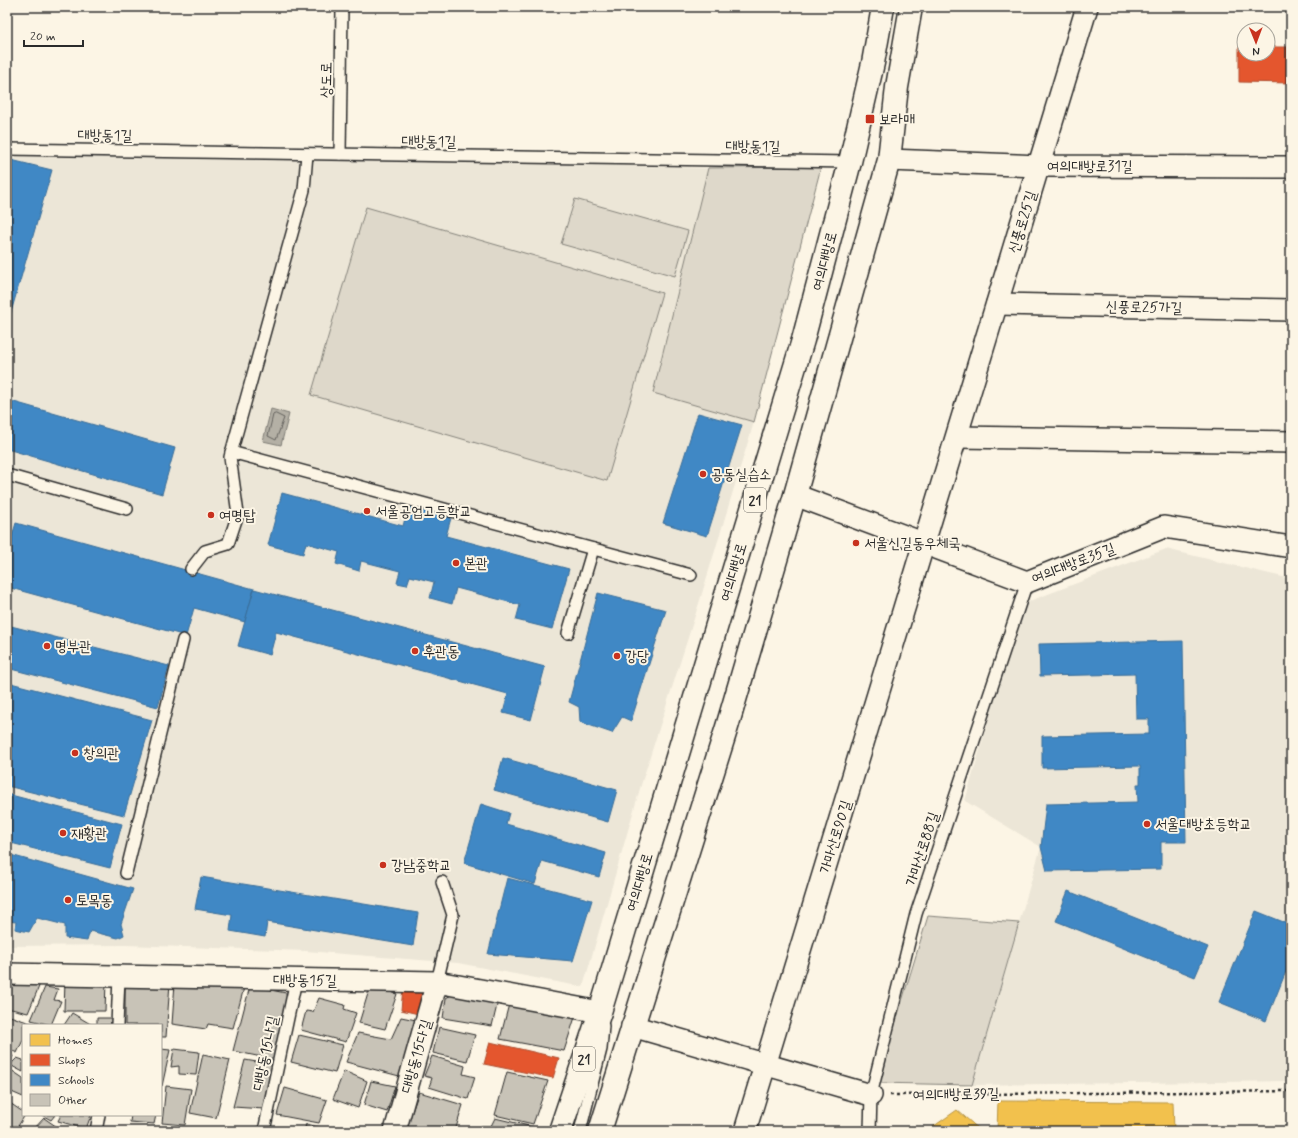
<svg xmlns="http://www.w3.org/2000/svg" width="1298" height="1138" viewBox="0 0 1298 1138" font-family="Mynerve,'Poor Story',sans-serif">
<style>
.built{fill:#ece6d7}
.green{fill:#ded8ca;stroke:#84827a}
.water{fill:#b4b0a5;stroke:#7d7b74}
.homes{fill:#f2c14e;stroke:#b69444}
.shops{fill:#e4572e;stroke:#ac4a2d}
.schools{fill:#3f88c5;stroke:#396c97}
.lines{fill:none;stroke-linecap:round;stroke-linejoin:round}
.shore{stroke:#62605c;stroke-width:1}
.building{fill:#c8c3b7;stroke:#2b2b2b}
.service-casing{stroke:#2b2b2b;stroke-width:14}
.minor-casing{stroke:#2b2b2b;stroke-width:24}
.primary-casing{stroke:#2b2b2b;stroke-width:25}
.path{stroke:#2b2b2b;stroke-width:2.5;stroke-dasharray:3 3;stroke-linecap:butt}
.service{stroke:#fcf5e5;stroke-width:11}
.minor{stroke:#fcf5e5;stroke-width:21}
.primary{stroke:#fcf5e5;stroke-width:22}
.poi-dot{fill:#c8321e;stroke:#fcf5e5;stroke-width:1.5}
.labels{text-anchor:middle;stroke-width:4;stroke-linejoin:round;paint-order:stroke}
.shield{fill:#fcf5e5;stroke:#6a6863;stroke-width:1}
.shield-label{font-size:14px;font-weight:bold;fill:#2b2b2b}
.street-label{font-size:15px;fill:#2b2b2b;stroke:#fcf5e5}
.poi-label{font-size:15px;fill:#2b2b2b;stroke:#fcf5e5;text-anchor:start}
</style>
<rect width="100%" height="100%" fill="#fcf5e5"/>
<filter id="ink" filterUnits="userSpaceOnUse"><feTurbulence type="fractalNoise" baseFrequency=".025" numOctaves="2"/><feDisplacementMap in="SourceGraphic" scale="8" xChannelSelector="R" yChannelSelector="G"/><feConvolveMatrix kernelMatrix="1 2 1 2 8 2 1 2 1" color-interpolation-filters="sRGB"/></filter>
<g filter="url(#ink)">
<g class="built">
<path d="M7 149 708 168 821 167 754 422 700 600 641 785 583 987 458 963 306 951 125 945 7 946Z"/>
<path d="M1166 549 1291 579V1081L972 1085 1041 847 965 801 1022 604Z"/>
</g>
<g class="green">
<path d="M821 167 754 422 653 393 708 168Z"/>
<path d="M575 199 688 231 675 276 561 244Z"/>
<path d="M366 207 662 293 607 481 311 395Z"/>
<path d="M928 916 1019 923 972 1085 877 1083Z"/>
</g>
<path class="water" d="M271 409 289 414 281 445 263 441Z"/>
<g class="homes">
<path d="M998 1101 1173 1102 1174 1131H997Z"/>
<path d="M957 1110 981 1131H927Z"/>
</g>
<g class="shops">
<path d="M1239 47H1244V54H1268V47H1291V83L1239 82Z"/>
<path d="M403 987 427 989 423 1015 401 1010Z"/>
<path d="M490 1042 559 1058 553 1078 484 1064Z"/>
</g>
<g class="schools">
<path d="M7 159 52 170 7 326Z"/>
<path d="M7 400 175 448 162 494 7 449Z"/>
<path d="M698 413 742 425 707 536 663 523Z"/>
<path d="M282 493 403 526 408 507 451 518 446 536 569 569 552 629 516 620 520 605 456 588 452 604 430 598 434 582 410 576 407 585 397 583 400 571 361 561 359 571 336 564 339 552 306 543 303 554 268 545Z"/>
<path d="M16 523 254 589 245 622 194 608 186 636 7 587V552Z"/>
<path d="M7 534 10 535 7 545Z"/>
<path d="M254 589 545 667 531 720 503 713 508 694 276 632 270 655 238 646Z"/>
<path d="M598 593 666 610 631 721 622 717 612 733 580 722 579 707 569 702Z"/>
<path d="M7 625 169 666 158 707 7 668Z"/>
<path d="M1183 641 1186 842H1161V869L1047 871 1041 847 1046 804 1138 802 1137 784H1140V766L1042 768V736L1149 734V719H1136L1135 674 1040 676 1039 644Z"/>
<path d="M7 682 152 720 124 815 7 786Z"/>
<path d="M503 758 617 790 608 822 494 790Z"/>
<path d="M7 794 122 824 110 868 7 842Z"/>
<path d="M481 804 509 813 506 824 606 853 599 877 542 861 535 884 464 863Z"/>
<path d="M7 854 133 889 121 924 124 935 118 938 90 931 87 941 65 938V925L37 918 29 932 15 929 16 922 7 921Z"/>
<path d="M201 877 418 913 413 946 267 922 265 937 230 931 232 915 195 909Z"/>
<path d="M507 878 592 900 573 961 488 954Z"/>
<path d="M1068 891 1208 947 1195 977 1056 921Z"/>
<path d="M1256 911 1291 925V959L1266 1021 1219 1002Z"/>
</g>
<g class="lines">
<path class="shore" d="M276 414 284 418 276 440 268 436 273 415Z"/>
</g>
<g class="building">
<path d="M13 979 40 984 28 1013 7 1008V992Z"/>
<path d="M65 981 106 982 105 1011H64Z"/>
<path d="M170 983 166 1037H161V1025H125V984Z"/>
<path d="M175 983 245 984 233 1028 208 1024 206 1029 172 1024Z"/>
<path d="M250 986 291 994 276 1060 233 1051Z"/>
<path d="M45 987 58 989 54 1000 61 1001 51 1025 31 1020Z"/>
<path d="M370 987 397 994 385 1029 359 1023Z"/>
<path d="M462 989 499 997 492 1026 443 1018 446 998Z"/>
<path d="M319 998 345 1005 344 1009 356 1013 346 1042 301 1030 306 1011 313 1012Z"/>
<path d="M510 1000 577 1011 564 1051 500 1039Z"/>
<path d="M72 1013 92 1025H64Z"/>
<path d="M7 1015 30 1023V1025H23V1040L17 1053 7 1048Z"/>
<path d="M401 1017 421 1021 403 1077 346 1062 358 1033 391 1039Z"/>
<path d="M97 1018H115L114 1025H97Z"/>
<path d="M439 1027 475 1035 467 1061 433 1053Z"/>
<path d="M299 1035 343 1045 335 1073 291 1062Z"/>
<path d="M161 1049 170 1050 162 1086 161 1085Z"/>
<path d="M174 1049 199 1052 196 1075 179 1074V1066L171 1067Z"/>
<path d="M7 1053 13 1056 7 1066Z"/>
<path d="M203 1054 230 1060 216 1118 190 1113Z"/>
<path d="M432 1056 465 1066 463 1074 475 1077 468 1099 429 1087 432 1078 424 1076Z"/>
<path d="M17 1058 23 1060V1072L10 1065Z"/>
<path d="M245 1060 274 1065 264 1109 233 1107Z"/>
<path d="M11 1070 23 1078V1097L7 1090V1077Z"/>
<path d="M344 1071 367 1081 358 1108 333 1099Z"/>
<path d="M507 1072 548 1081 533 1124 495 1115Z"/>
<path d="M371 1081 395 1086 387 1112 364 1105Z"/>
<path d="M166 1086 191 1089 185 1125 162 1123Z"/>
<path d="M285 1088 327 1100 319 1123 277 1115Z"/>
<path d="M419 1092 463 1105 455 1131H405Z"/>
<path d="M7 1101 23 1112V1115H25L15 1131 7 1128Z"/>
<path d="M42 1115H55L51 1120Z"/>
<path d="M61 1115H91L86 1129 58 1121Z"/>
<path d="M131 1115H156L154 1124 130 1122Z"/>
<path d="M44 1118 63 1131H36L34 1129Z"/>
<path d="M495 1118 533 1127 532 1131H479L481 1126H491Z"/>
<path d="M306 1124 322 1128 321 1131H304Z"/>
<path d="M286 1128 299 1131H285Z"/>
</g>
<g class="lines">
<g class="service-casing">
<g id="service">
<path d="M7 149 850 162"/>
<path d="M340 154 342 7"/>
<path d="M231 452 691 575"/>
<path d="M7 475 127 509"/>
<path d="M191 569 205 551 228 544 238 514 230 457 304 190 307 154"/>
<path d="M568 633 593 549"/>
<path d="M126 873 183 640"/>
<path d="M437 982 453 915 442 882"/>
<path d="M117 1025 119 977"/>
<path d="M96 1131 99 1115"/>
<path d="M264 1131 296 980"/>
<path d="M580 1131 601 1049 603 1026"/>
<path d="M870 1131 871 1095 916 914 1027 582"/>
</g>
</g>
<g class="minor-casing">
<g id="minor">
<path d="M889 160 1039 166 1291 167"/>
<path d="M997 304 1291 310"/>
<path d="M957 437 1291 442"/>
<path d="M795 495 1027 582 1164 527 1291 547"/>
<path d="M7 974 437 982 600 1012"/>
<path d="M632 1026 871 1095"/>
<path d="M395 1131 437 982"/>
<path d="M745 1131 1087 7"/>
</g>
</g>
<g class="primary-casing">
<g id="primary">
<path d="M560 1131 600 1012 803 340 850 162 873 63 883 7"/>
<path d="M600 1131 727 727 795 495 889 160 897 87 911 7"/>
</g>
</g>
<path class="path" d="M890 1095 1291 1091"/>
<use href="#service" class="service"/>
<use href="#minor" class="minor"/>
<use href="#primary" class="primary"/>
</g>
</g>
<g class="poi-dot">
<rect x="865" y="114" width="10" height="10" rx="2"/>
<circle cx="703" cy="474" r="4"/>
<circle cx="367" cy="511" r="4"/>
<circle cx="211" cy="515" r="4"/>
<circle cx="856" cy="543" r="4"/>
<circle cx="456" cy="563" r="4"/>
<circle cx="47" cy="646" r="4"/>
<circle cx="415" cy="651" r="4"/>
<circle cx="617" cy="656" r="4"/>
<circle cx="75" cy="753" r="4"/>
<circle cx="1147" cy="824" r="4"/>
<circle cx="63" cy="833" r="4"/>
<circle cx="383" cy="865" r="4"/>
<circle cx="68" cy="900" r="4"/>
</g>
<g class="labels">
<g class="shield">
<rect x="744" y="488" width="22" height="24" rx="3"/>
<rect x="573" y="1047" width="22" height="24" rx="3"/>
</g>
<g class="shield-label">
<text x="755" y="505">21</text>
<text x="584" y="1064">21</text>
</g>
<g class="street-label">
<text transform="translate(326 80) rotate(-89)" y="5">상도로</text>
<text transform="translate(105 135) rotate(1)" y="5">대방동1길</text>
<text transform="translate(429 141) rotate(1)" y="5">대방동1길</text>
<text transform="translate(753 146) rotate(1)" y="5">대방동1길</text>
<text x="1090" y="171">여의대방로31길</text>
<text transform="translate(1022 222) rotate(-73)" y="5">신풍로25길</text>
<text transform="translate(824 261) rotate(-75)" y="5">여의대방로</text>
<text transform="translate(1144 307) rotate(1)" y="5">신풍로25가길</text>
<text transform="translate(1073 563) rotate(-21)" y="5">여의대방로35길</text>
<text transform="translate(733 572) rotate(-73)" y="5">여의대방로</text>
<text transform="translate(835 837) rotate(-73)" y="5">가마산로90길</text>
<text transform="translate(922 849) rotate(-72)" y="5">가마산로88길</text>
<text transform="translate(639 882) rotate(-73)" y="5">여의대방로</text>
<text transform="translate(305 980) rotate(1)" y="5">대방동15길</text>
<text transform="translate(265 1053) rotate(-78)" y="5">대방동15나길</text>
<text transform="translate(416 1056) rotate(-74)" y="5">대방동15다길</text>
<text transform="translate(956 1094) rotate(-1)" y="5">여의대방로39길</text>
</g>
<g class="poi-label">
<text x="879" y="124">보라매</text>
<text x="711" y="479">공동실습소</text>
<text x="375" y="516">서울공업고등학교</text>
<text x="219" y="520">여명탑</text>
<text x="864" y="548">서울신길동우체국</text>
<text x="464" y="568">본관</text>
<text x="55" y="651">명부관</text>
<text x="423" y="656">후관동</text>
<text x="625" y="661">강당</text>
<text x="83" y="758">창의관</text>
<text x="1155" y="829">서울대방초등학교</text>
<text x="71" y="838">재황관</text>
<text x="391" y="870">강남중학교</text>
<text x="76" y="905">토목동</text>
</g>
</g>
<rect width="1298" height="1138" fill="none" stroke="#fcf5e5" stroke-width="24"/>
<rect x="12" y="12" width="1274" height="1114" fill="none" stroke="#2b2b2b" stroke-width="1.5" filter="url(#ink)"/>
<rect x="22" y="1024" width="140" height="92" fill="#fcf5e5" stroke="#a8a49b"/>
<rect x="30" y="1034" width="20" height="12" fill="#f2c14e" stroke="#a8a49b"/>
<text x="58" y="1044" font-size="12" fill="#2b2b2b">Homes</text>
<rect x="30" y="1054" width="20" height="12" fill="#e4572e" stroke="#a8a49b"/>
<text x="58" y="1064" font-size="12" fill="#2b2b2b">Shops</text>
<rect x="30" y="1074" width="20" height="12" fill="#3f88c5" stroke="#a8a49b"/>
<text x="58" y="1084" font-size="12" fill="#2b2b2b">Schools</text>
<rect x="30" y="1094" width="20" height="12" fill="#c8c3b7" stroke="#a8a49b"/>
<text x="58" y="1104" font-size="12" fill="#2b2b2b">Other</text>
<g transform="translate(1256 42) rotate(179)"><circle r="19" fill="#fcf5e5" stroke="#a8a49b"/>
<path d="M0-3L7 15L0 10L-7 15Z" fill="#c8321e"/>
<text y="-6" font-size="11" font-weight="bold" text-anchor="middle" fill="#2b2b2b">N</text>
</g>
<path d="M24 40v6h59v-6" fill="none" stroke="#2b2b2b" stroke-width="2"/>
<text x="30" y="40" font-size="12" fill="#2b2b2b" stroke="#fcf5e5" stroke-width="3" paint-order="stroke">20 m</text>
</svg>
